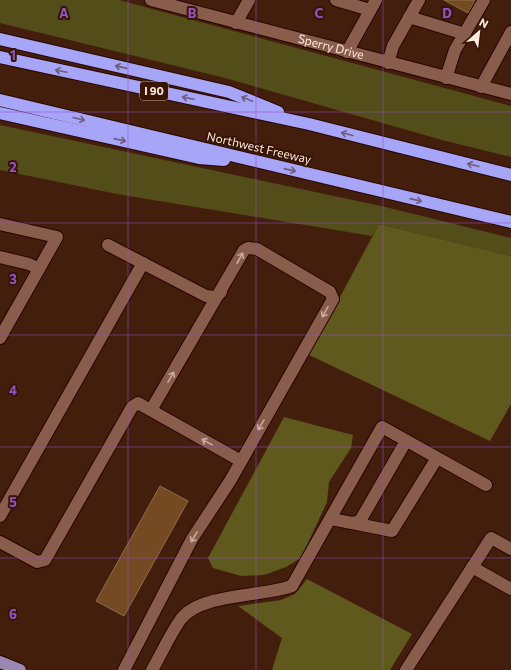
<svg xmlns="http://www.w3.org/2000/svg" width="511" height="670" viewBox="0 0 511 670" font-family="Commissioner,sans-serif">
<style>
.green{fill:#534e19}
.forest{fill:#5f591e}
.building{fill:#734a21;stroke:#906d4d}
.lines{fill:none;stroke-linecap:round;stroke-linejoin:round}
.minor-casing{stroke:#280500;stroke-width:14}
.major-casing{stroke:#280500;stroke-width:14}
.highway-casing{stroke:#280500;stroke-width:14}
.minor{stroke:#895d4b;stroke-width:12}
.major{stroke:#9a88b2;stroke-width:12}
.highway{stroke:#a6a5f7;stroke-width:12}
.oneway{stroke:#6f5c7e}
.oneway2{stroke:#c9aa9d}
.grid{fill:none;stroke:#9552c6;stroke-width:1;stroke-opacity:0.55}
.labels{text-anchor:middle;stroke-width:4;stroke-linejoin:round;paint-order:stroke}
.shield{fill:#381404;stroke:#c3a99e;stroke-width:1}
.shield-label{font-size:11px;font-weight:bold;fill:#fee9e0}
.street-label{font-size:12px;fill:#fee9e0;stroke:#381404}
.grid-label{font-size:13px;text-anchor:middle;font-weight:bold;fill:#9552c6;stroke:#381404;stroke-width:4;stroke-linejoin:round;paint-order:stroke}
</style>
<rect width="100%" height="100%" fill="#431e0d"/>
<g class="green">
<path d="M0 0H119L511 106V157L442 140 225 78 0 23Z"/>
<path d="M0 125 381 206 511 238V256L379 224 372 236 117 194 0 170Z"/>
</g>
<g class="forest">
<path d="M379 224 511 256V404L490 441 309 355Z"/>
<path d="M284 417 353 435 351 448 329 482 327 502 301 558 286 567 264 575 241 576 213 568 208 558Z"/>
<path d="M307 579 412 634 390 670H272L282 638 238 606 281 600 295 594Z"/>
</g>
<g class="building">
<path d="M444 0H475L468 13Z"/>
<path d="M160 486 188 501 124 616 96 601Z"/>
</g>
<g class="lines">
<g class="minor-casing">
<g id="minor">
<path id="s1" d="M151 0 511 94"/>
<path d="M336 0 370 10"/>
<path d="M409 17 465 34"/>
<path d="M236 23 249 0"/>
<path d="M347 52 376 0"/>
<path d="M388 63 393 46 419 0"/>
<path d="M446 78 455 50 484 0"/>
<path d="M481 87 511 32"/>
<path d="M0 224 57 237 0 338"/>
<path d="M108 245 206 296 216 297 221 292"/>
<path d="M0 257 29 264 39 269"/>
<path d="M0 516 143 263"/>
<path d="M331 519 352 523 360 521 406 441"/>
<path d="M352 523 392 531 437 458"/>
<path d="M0 542 37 562 45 560 132 407 138 403 241 461"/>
<path d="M472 567 511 589"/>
<path d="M124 670 192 539 230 481 333 299 330 292 257 249 248 248 244 250 151 410"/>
<path d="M152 670C162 653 170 634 181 619 201 593 262 597 292 586L382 427 486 485"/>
<path d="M406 670 491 538 511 549"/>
</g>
</g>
<g class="major-casing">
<path id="major" d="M0 662 20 670"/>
</g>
<g class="highway-casing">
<g id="highway">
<path d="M0 39 229 92 278 112"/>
<path d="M0 57 309 124 511 175"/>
<path d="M0 100 511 222"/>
<path d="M0 113 199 158 224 160"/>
</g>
</g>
<use href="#minor" class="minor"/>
<use href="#major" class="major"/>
<use href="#highway" class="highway"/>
</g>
<defs><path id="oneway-shaft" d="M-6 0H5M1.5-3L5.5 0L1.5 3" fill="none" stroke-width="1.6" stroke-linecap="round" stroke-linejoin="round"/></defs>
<g class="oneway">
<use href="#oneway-shaft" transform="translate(121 67) rotate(-167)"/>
<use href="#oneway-shaft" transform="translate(61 71) rotate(-168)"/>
<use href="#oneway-shaft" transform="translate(188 98) rotate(-168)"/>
<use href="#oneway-shaft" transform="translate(247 99) rotate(-158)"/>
<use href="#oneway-shaft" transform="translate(79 119) rotate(14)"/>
<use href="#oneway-shaft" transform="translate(347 134) rotate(-166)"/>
<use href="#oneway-shaft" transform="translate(120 140) rotate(13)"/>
<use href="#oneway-shaft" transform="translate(473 165) rotate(-166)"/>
<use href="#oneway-shaft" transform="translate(290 170) rotate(13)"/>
<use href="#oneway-shaft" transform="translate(416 200) rotate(13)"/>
</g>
<g class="oneway2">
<use href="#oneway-shaft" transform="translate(240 258) rotate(-61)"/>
<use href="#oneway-shaft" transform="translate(325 312) rotate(120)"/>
<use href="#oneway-shaft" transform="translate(171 377) rotate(-60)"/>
<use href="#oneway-shaft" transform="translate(261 425) rotate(120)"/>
<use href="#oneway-shaft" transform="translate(207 442) rotate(-151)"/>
<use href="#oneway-shaft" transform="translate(194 537) rotate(121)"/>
</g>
<path class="grid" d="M128 0V670M256 0V670M383 0V670M0 112H511M0 223H511M0 335H511M0 447H511M0 558H511"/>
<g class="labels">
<rect class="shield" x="140" y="82" width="28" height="18" rx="3"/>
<g class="shield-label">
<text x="154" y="95">I 90</text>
</g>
<g class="street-label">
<text dy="4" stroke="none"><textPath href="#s1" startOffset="186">Sperry Drive</textPath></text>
<text transform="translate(259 148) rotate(13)" y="4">Northwest Freeway</text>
</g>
</g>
<g class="grid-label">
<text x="64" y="18">A</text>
<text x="192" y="18">B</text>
<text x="319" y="18">C</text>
<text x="447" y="18">D</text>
<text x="13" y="60">1</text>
<text x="13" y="172">2</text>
<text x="13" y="284">3</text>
<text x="13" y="395">4</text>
<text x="13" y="507">5</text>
<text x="13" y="619">6</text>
</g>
<g transform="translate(479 32) rotate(28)" stroke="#381404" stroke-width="3" paint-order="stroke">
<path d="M0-3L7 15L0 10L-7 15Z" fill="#fee9e0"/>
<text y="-6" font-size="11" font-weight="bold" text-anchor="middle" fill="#fee9e0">N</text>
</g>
</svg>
